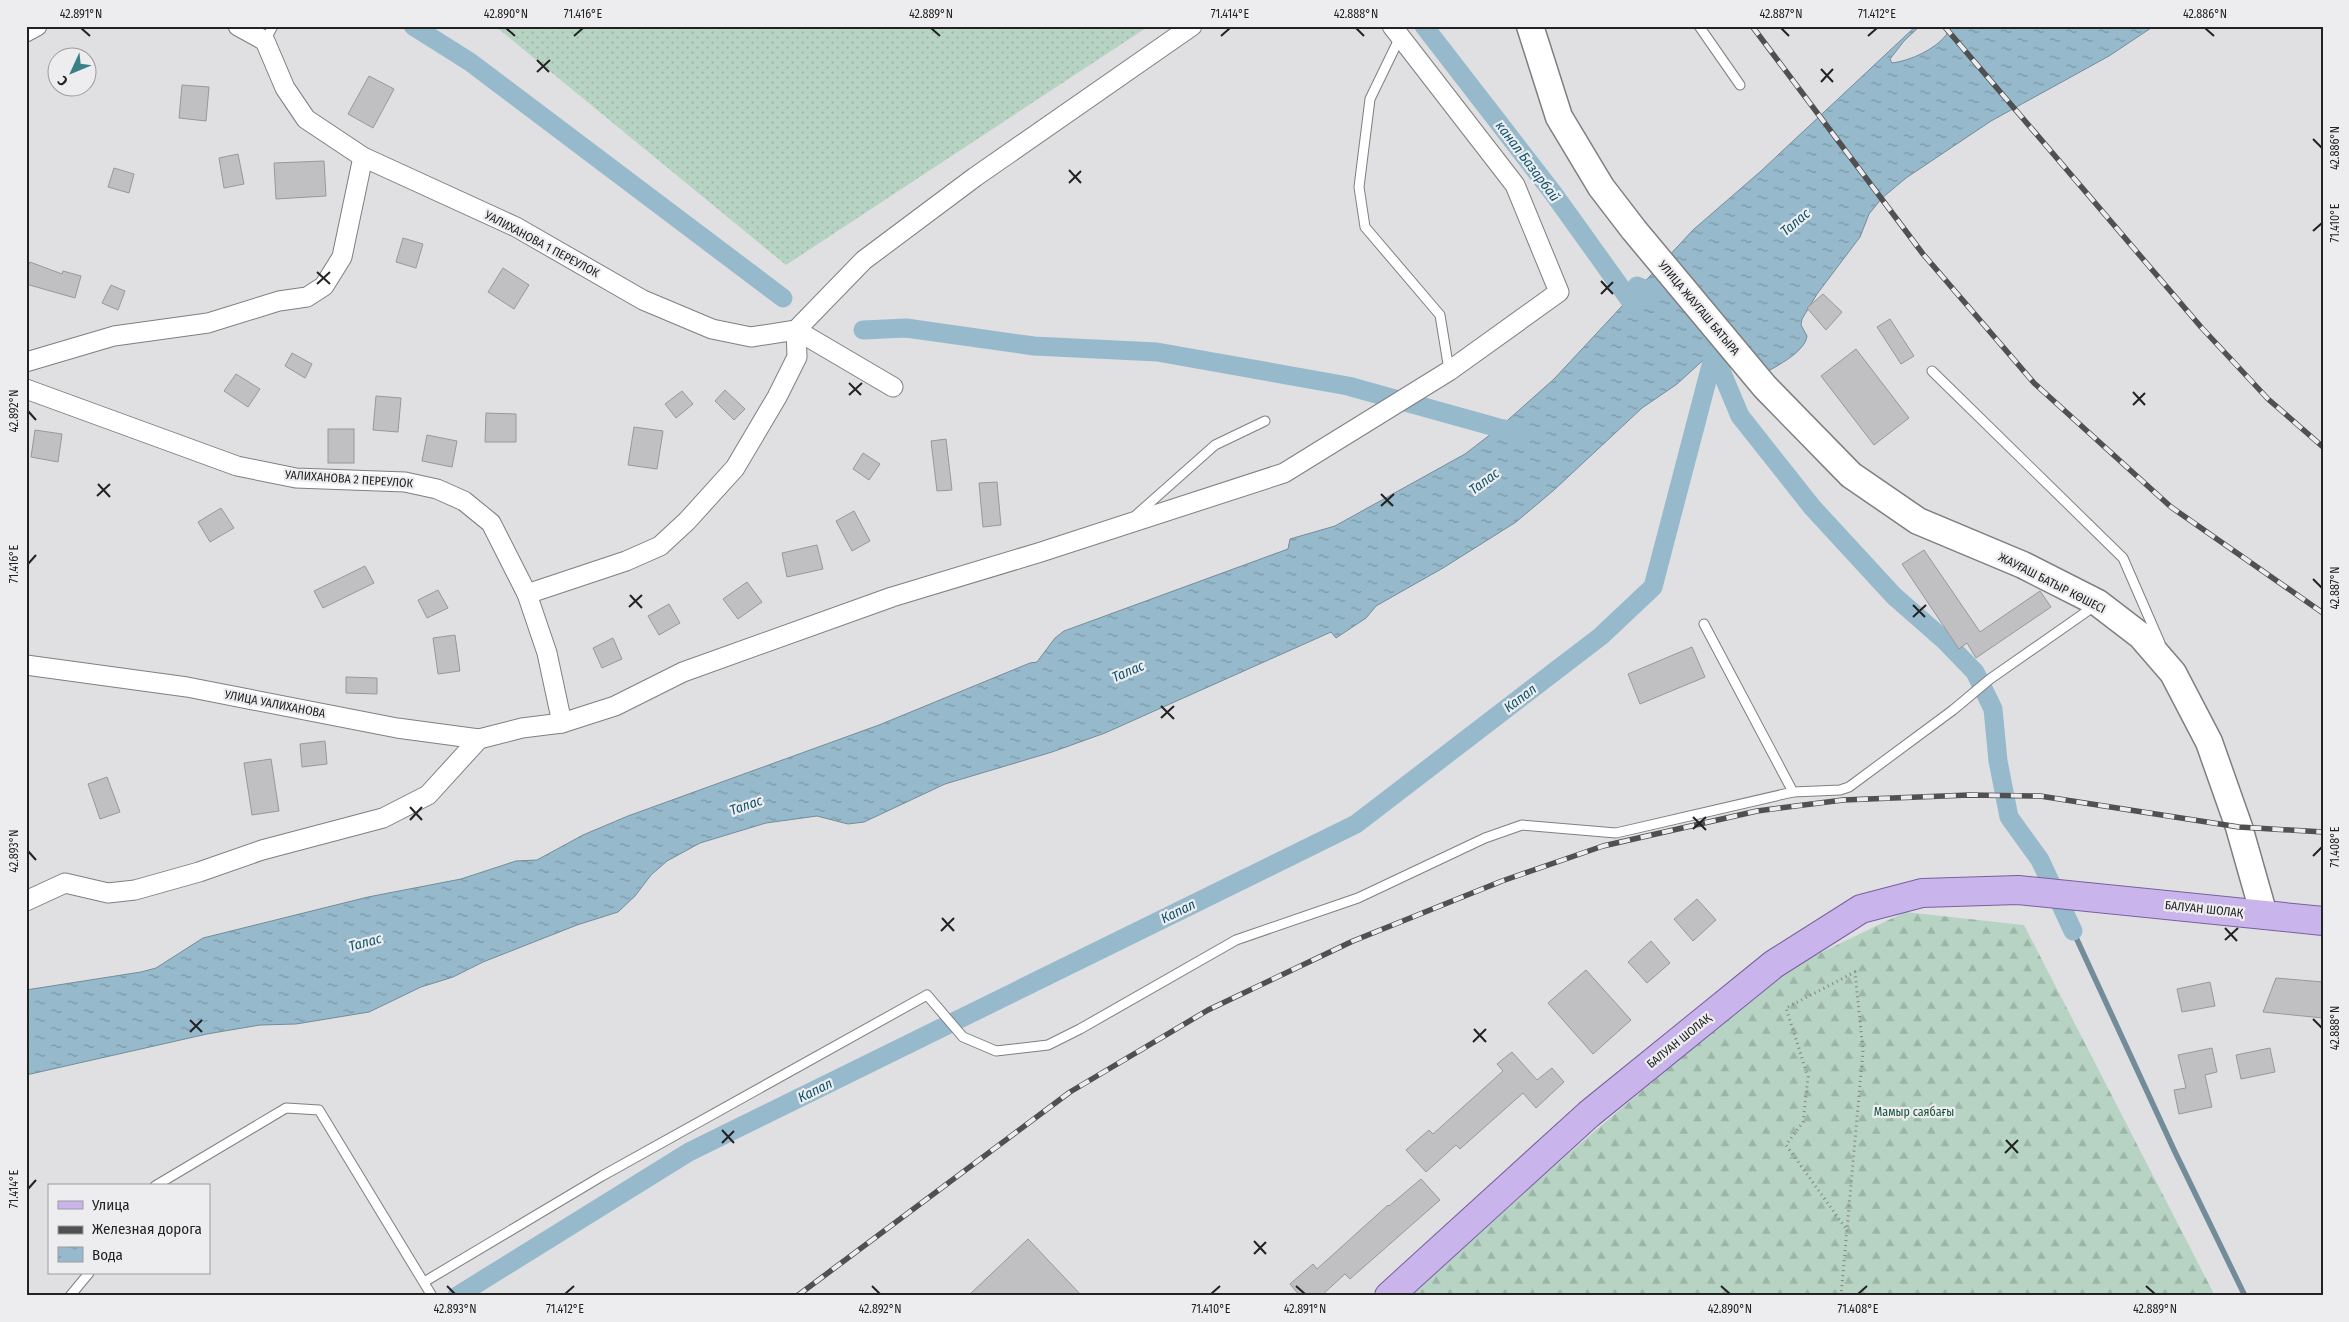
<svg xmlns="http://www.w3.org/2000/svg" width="2349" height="1322" viewBox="0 0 2349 1322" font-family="'Fira Sans Condensed',sans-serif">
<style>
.grass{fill:url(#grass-dots)}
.forest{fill:url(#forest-firs)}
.water{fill:url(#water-ripples);stroke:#738c99}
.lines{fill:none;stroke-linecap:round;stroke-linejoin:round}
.stream{stroke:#738c99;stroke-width:5.5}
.canal{stroke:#96bacc;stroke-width:19}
.building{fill:#c0c0c3;stroke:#98989a}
.lane-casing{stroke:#7f7e81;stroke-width:11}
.street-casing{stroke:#7f7e81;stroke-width:21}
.secondary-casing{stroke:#7f7e81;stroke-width:29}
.primary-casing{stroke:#77609d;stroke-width:30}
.path{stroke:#838385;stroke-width:3;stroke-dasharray:1 4;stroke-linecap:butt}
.lane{stroke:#fff;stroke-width:9}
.street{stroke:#fff;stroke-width:19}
.secondary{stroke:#fff;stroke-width:26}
.primary{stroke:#c9b4eb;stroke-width:28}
.rail-casing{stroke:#505051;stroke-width:5.5}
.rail{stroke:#ededf0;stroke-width:4;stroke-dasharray:11;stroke-linecap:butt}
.ticks{fill:none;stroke:#222223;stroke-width:2}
.labels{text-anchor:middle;stroke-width:4.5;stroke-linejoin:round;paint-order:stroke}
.street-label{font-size:12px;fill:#222223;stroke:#ededf0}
.park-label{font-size:12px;fill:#155239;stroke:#ededf0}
.water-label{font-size:14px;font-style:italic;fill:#0d526c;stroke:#ededf0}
.neatline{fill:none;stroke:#222223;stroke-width:2}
.ticks-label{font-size:12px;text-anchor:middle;fill:#222223}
</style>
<defs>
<pattern id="grass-dots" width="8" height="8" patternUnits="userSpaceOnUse" patternTransform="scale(1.25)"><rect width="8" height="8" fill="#b6d3c3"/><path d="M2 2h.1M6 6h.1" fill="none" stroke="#9cb5a7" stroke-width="1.8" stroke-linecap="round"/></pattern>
<pattern id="forest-firs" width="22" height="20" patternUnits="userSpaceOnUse" patternTransform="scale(1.25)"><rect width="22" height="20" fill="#b6d3c3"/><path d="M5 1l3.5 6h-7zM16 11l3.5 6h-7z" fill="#9cb5a7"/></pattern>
<pattern id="water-ripples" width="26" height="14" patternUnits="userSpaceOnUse" patternTransform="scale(1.25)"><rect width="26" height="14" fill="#96bacc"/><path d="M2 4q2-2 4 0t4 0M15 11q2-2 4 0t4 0" fill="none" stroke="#7a97a5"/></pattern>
</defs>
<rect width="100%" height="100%" fill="#e0e0e3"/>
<path class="grass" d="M495 26H1149L786 265Z"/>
<path class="forest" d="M1905 912 2024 925 2215 1296H1410L1568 1154 1781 972Z"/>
<path class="water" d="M1916 26H1920L1904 41 1890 59 1892 63C1910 61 1936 49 1947 34L1944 26H2154L2109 56 1991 121 1906 178 1882 198 1869 214 1860 237 1817 294 1802 319 1801 325 1807 336C1805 353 1773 368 1759 376L1747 374 1718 352 1711 353 1677 384 1642 408 1554 490 1516 522 1443 568 1376 606 1366 618 1336 638 1331 632 1105 733 1052 752 945 784 864 822 848 824 817 816 766 823 700 843 667 861 651 875 635 896 618 912 577 925 483 962 453 977 421 987 369 1012 296 1024 260 1025 207 1034 26 1075V990L141 972 156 968 203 938 368 897 461 879 516 861 537 860 583 835 628 816 879 725 1030 663 1037 662 1055 638 1064 631 1288 549 1290 539 1335 526 1465 454 1499 428 1554 379 1693 230 1761 171Z"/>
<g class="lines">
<path class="stream" d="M2073 931 2175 1152 2245 1296"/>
<g class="canal">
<path d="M413 26 470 62 783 298"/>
<path d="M1424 26 1553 193 1629 299 1637 286 1647 290H1665"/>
<path d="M863 330 906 328 1034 346 1157 352 1348 386 1499 428 1523 432"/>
<path d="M1718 352 1714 354 1740 416 1812 507 1894 596 1943 639 1975 672 1993 709 1998 761 2009 817 2040 860 2073 931"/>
<path d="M457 1296 689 1152 1356 824 1601 636 1653 587 1714 354"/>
</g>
</g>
<g class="building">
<path d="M369 76 394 89 373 128 348 114Z"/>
<path d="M182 85 209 87 206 121 179 118Z"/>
<path d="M238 154 244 184 224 188 219 158Z"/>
<path d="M324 161 326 196 276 199 274 163Z"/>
<path d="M114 168 134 174 129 193 108 187Z"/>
<path d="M403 238 423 244 416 268 396 262Z"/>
<path d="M30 262 62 274 63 271 81 276 75 298 26 284V271Z"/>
<path d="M503 268 529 285 514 309 488 292Z"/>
<path d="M111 285 125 291 118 310 102 303Z"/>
<path d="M1823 294 1842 312 1826 330 1807 308Z"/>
<path d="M1890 319 1914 356 1901 364 1877 327Z"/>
<path d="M1856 349 1909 418 1874 445 1821 376Z"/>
<path d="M292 353 312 364 305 378 285 366Z"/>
<path d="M236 374 260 389 248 407 224 391Z"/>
<path d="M725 390 745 409 734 420 715 401Z"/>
<path d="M682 391 693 404 676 418 665 404Z"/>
<path d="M376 396 401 398 398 432 373 430Z"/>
<path d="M486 413 516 414V442H485Z"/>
<path d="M634 427 663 431 657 469 628 465Z"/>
<rect x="328" y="429" width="26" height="34"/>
<path d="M35 430 62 434 58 462 31 457Z"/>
<path d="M427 435 457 441 452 467 422 461Z"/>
<path d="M946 439 952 490 937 491 931 441Z"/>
<path d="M863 453 880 464 869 480 853 469Z"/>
<path d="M997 482 1001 525 983 527 979 483Z"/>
<path d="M221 508 234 528 210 542 198 522Z"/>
<path d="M854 511 870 541 852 551 836 521Z"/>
<path d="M817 545 823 569 787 577 782 553Z"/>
<path d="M1924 550 1980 632 2040 591 2051 607 1976 658 1967 643 1959 649 1902 564Z"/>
<path d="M365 566 374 583 323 608 314 591Z"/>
<path d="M747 582 762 602 738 619 723 599Z"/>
<path d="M438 590 448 608 427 618 418 600Z"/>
<path d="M669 604 680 623 659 635 648 616Z"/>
<path d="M455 635 460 671 438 674 433 638Z"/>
<path d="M613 638 622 659 602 668 593 648Z"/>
<path d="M1692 647 1705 677 1640 704 1628 674Z"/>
<path d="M346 677 377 678V694L346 693Z"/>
<path d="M325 741 327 764 302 767 300 744Z"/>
<path d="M271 759 279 811 252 815 244 763Z"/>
<path d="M107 777 120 812 100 819 88 784Z"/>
<path d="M1697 899 1716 920 1693 941 1674 919Z"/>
<path d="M1651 941 1670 963 1647 983 1628 962Z"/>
<path d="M1586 970 1631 1020 1593 1054 1548 1003Z"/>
<path d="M2276 978 2323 982V1018L2263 1012Z"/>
<path d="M2210 982 2215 1006 2182 1012 2177 989Z"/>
<path d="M2212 1048 2217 1072 2205 1075 2212 1107 2179 1114 2174 1090 2186 1088 2178 1055Z"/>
<path d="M2270 1048 2275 1072 2241 1079 2236 1055Z"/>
<path d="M1512 1052 1537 1080 1552 1068 1564 1082 1536 1108 1523 1093 1460 1149 1456 1145 1426 1172 1406 1150 1429 1130 1433 1134 1503 1071 1497 1064Z"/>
<path d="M1421 1179 1440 1200 1350 1279 1345 1274 1321 1296H1300L1290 1284 1313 1264 1317 1269 1388 1205 1389 1206Z"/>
<path d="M1028 1239 1082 1296H968Z"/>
</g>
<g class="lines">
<g class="lane-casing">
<g id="lane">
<path d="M1699 26 1740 85"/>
<path d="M1400 37 1370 99 1359 187 1365 227 1440 315 1449 370"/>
<path d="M265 41 273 26"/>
<path d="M1932 371 2123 558 2160 643"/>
<path d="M1135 516 1215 445 1265 421"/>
<path d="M1793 792 1840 790 1849 787 1953 710 1990 679 2096 605"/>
<path d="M155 1186 286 1108 319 1110 432 1296"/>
<path d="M424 1282 602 1176 927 995 963 1037 996 1051 1048 1045 1080 1029 1236 940 1358 898 1485 838 1522 825 1616 833 1793 792 1704 624"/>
<path d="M70 1296 89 1273"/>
</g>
</g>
<g class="street-casing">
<g id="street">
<path d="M238 26 265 41 285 88 306 119 363 157 516 227 643 300 712 329 751 337 796 330 893 387"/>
<path d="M26 32 37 26"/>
<path d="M26 362 114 336 208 323 279 301 307 297 324 286 342 257 363 157"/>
<path d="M26 389 237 466 296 478 405 482 437 489 464 501 491 523 527 594 547 653 562 723"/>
<path d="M527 594 626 561 660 546 687 521 735 468 777 397 797 357 796 330 864 260 975 177 1192 26"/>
<path d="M26 665 187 687 397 728 479 739 522 728 562 723 615 706 683 672 892 597 1041 552 1284 473 1449 371 1559 292 1515 185 1392 26"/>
<path d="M26 901 65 883 108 893 135 890 199 872 262 850 383 818 428 795 479 739"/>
</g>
</g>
<g class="secondary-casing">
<path id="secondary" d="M1530 26 1559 117 1601 187 1634 230 1765 387 1851 475 1918 521 2023 565 2098 603 2141 636 2173 673 2209 742 2239 827 2264 915"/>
</g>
<g class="primary-casing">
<path id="primary" d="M1389 1296 1589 1114 1774 964 1861 909 1922 893 2018 890 2323 921"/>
</g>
<path class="path" d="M1841 1296 1863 1051 1855 972 1786 1008 1808 1077 1803 1122 1786 1145 1847 1230"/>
<use href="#lane" class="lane"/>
<use href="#street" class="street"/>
<use href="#secondary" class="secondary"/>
<use href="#primary" class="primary"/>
<g class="rail-casing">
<g id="rail">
<path d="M1752 26 1923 254 2034 383 2171 507 2323 613"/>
<path d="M1944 26 2201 327 2268 399 2323 447"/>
<path d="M797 1296 1070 1092 1208 1010 1353 941 1502 881 1603 846 1757 811 1843 800 1969 795 2040 796 2239 827 2323 832"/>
</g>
</g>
<use href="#rail" class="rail"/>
</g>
<path class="ticks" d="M81 28 90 36M506 28 515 36M931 28 940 36M1356 28 1364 36M1781 28 1789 36M2205 28 2214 36M574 36 583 28M1221 36 1230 28M1868 36 1877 28M537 60 549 72M1821 69 1833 82M537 72 550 60M1821 82 1833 69M2313 139 2322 148M1069 170 1081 183M1069 183 1081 171M2313 231 2322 223M317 272 330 284M1601 281 1613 294M317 284 330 272M1601 294 1613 282M849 383 861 395M2133 392 2145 405M849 395 862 383M2133 405 2145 393M28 411 36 420M98 484 110 497M1381 494 1393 506M97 496 110 484M1381 506 1394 494M28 564 36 555M2313 579 2322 588M630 595 642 608M1913 605 1925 617M629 607 642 595M1913 617 1926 605M1161 706 1174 719M1161 718 1174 706M410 807 422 820M1693 817 1706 830M410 820 422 807M1693 829 1706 817M28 851 36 860M2313 856 2322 847M942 918 954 931M2225 928 2237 941M941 931 954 918M2225 940 2238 928M2313 1019 2322 1028M190 1020 202 1032M1474 1029 1486 1042M190 1032 202 1020M1473 1042 1486 1029M722 1130 734 1143M2006 1140 2018 1153M722 1143 734 1131M2005 1153 2018 1140M28 1189 36 1180M1254 1241 1266 1254M1254 1254 1266 1242M447 1286 455 1294M872 1286 880 1294M1296 1286 1305 1294M1721 1286 1730 1294M2146 1286 2155 1294M565 1294 574 1286M1211 1294 1220 1286M1858 1294 1867 1286"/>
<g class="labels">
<g class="street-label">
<text transform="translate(542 244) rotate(28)" y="4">УАЛИХАНОВА 1 ПЕРЕУЛОК</text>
<text transform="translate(1699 308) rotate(50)" y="4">УЛИЦА ЖАУГАШ БАТЫРА</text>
<text transform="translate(349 479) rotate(4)" y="4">УАЛИХАНОВА 2 ПЕРЕУЛОК</text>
<text transform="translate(2052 583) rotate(27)" y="4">ЖАУҒАШ БАТЫР КӨШЕСІ</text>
<text transform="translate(275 704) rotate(11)" y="4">УЛИЦА УАЛИХАНОВА</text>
<text transform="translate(2204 909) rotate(6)" y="4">БАЛУАН ШОЛАҚ</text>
<text transform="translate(1679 1041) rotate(-39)" y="4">БАЛУАН ШОЛАҚ</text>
</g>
<g class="park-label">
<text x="1914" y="1116">Мамыр саябағы</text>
</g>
<g class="water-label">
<text transform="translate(1528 161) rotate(53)" y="5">канал Базарбай</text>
<text transform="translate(1795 222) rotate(-40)" y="5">Талас</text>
<text transform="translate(1484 481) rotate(-36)" y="5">Талас</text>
<text transform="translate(1128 671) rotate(-23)" y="5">Талас</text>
<text transform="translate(1520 698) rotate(-37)" y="5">Капал</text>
<text transform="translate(746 805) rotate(-19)" y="5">Талас</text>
<text transform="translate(1178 911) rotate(-26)" y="5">Капал</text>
<text transform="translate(365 942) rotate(-15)" y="5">Талас</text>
<text transform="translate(815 1090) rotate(-26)" y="5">Капал</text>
</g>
</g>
<rect width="2349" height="1322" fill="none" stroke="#ededf0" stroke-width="55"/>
<rect x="48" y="1184" width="162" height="90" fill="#ededf0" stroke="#9c9c9e"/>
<rect x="58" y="1201" width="25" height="8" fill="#c9b4eb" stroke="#9c9c9e"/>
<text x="92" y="1210" font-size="15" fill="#222223">Улица</text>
<rect x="58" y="1226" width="25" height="8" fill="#505051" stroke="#9c9c9e"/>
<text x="92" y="1234" font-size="15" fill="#222223">Железная дорога</text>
<rect x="58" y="1247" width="25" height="15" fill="url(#water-ripples)" stroke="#9c9c9e"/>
<text x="92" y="1260" font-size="15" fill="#222223">Вода</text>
<g transform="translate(72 72) rotate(226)"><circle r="24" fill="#ededf0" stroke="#9c9c9e"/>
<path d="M0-4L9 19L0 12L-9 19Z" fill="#388186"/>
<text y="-8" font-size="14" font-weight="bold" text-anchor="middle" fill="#222223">С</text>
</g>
<rect x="28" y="28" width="2294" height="1266" class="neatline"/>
<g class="ticks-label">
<text x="81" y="18">42.891°N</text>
<text x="506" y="18">42.890°N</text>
<text x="583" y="18">71.416°E</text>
<text x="931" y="18">42.889°N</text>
<text x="1230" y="18">71.414°E</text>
<text x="1356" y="18">42.888°N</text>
<text x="1781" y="18">42.887°N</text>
<text x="1877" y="18">71.412°E</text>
<text x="2205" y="18">42.886°N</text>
<text transform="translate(2335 148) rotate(-90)" y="4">42.886°N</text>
<text transform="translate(2335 223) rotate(-90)" y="4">71.410°E</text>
<text transform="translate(14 411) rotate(-90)" y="4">42.892°N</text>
<text transform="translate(14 564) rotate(-90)" y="4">71.416°E</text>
<text transform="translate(2335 588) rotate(-90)" y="4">42.887°N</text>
<text transform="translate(2335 847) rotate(-90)" y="4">71.408°E</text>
<text transform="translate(14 851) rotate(-90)" y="4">42.893°N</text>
<text transform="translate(2335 1028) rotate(-90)" y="4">42.888°N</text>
<text transform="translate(14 1189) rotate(-90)" y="4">71.414°E</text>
<text x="455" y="1313">42.893°N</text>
<text x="565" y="1313">71.412°E</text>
<text x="880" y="1313">42.892°N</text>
<text x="1211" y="1313">71.410°E</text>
<text x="1305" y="1313">42.891°N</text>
<text x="1730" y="1313">42.890°N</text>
<text x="1858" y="1313">71.408°E</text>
<text x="2155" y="1313">42.889°N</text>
</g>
</svg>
